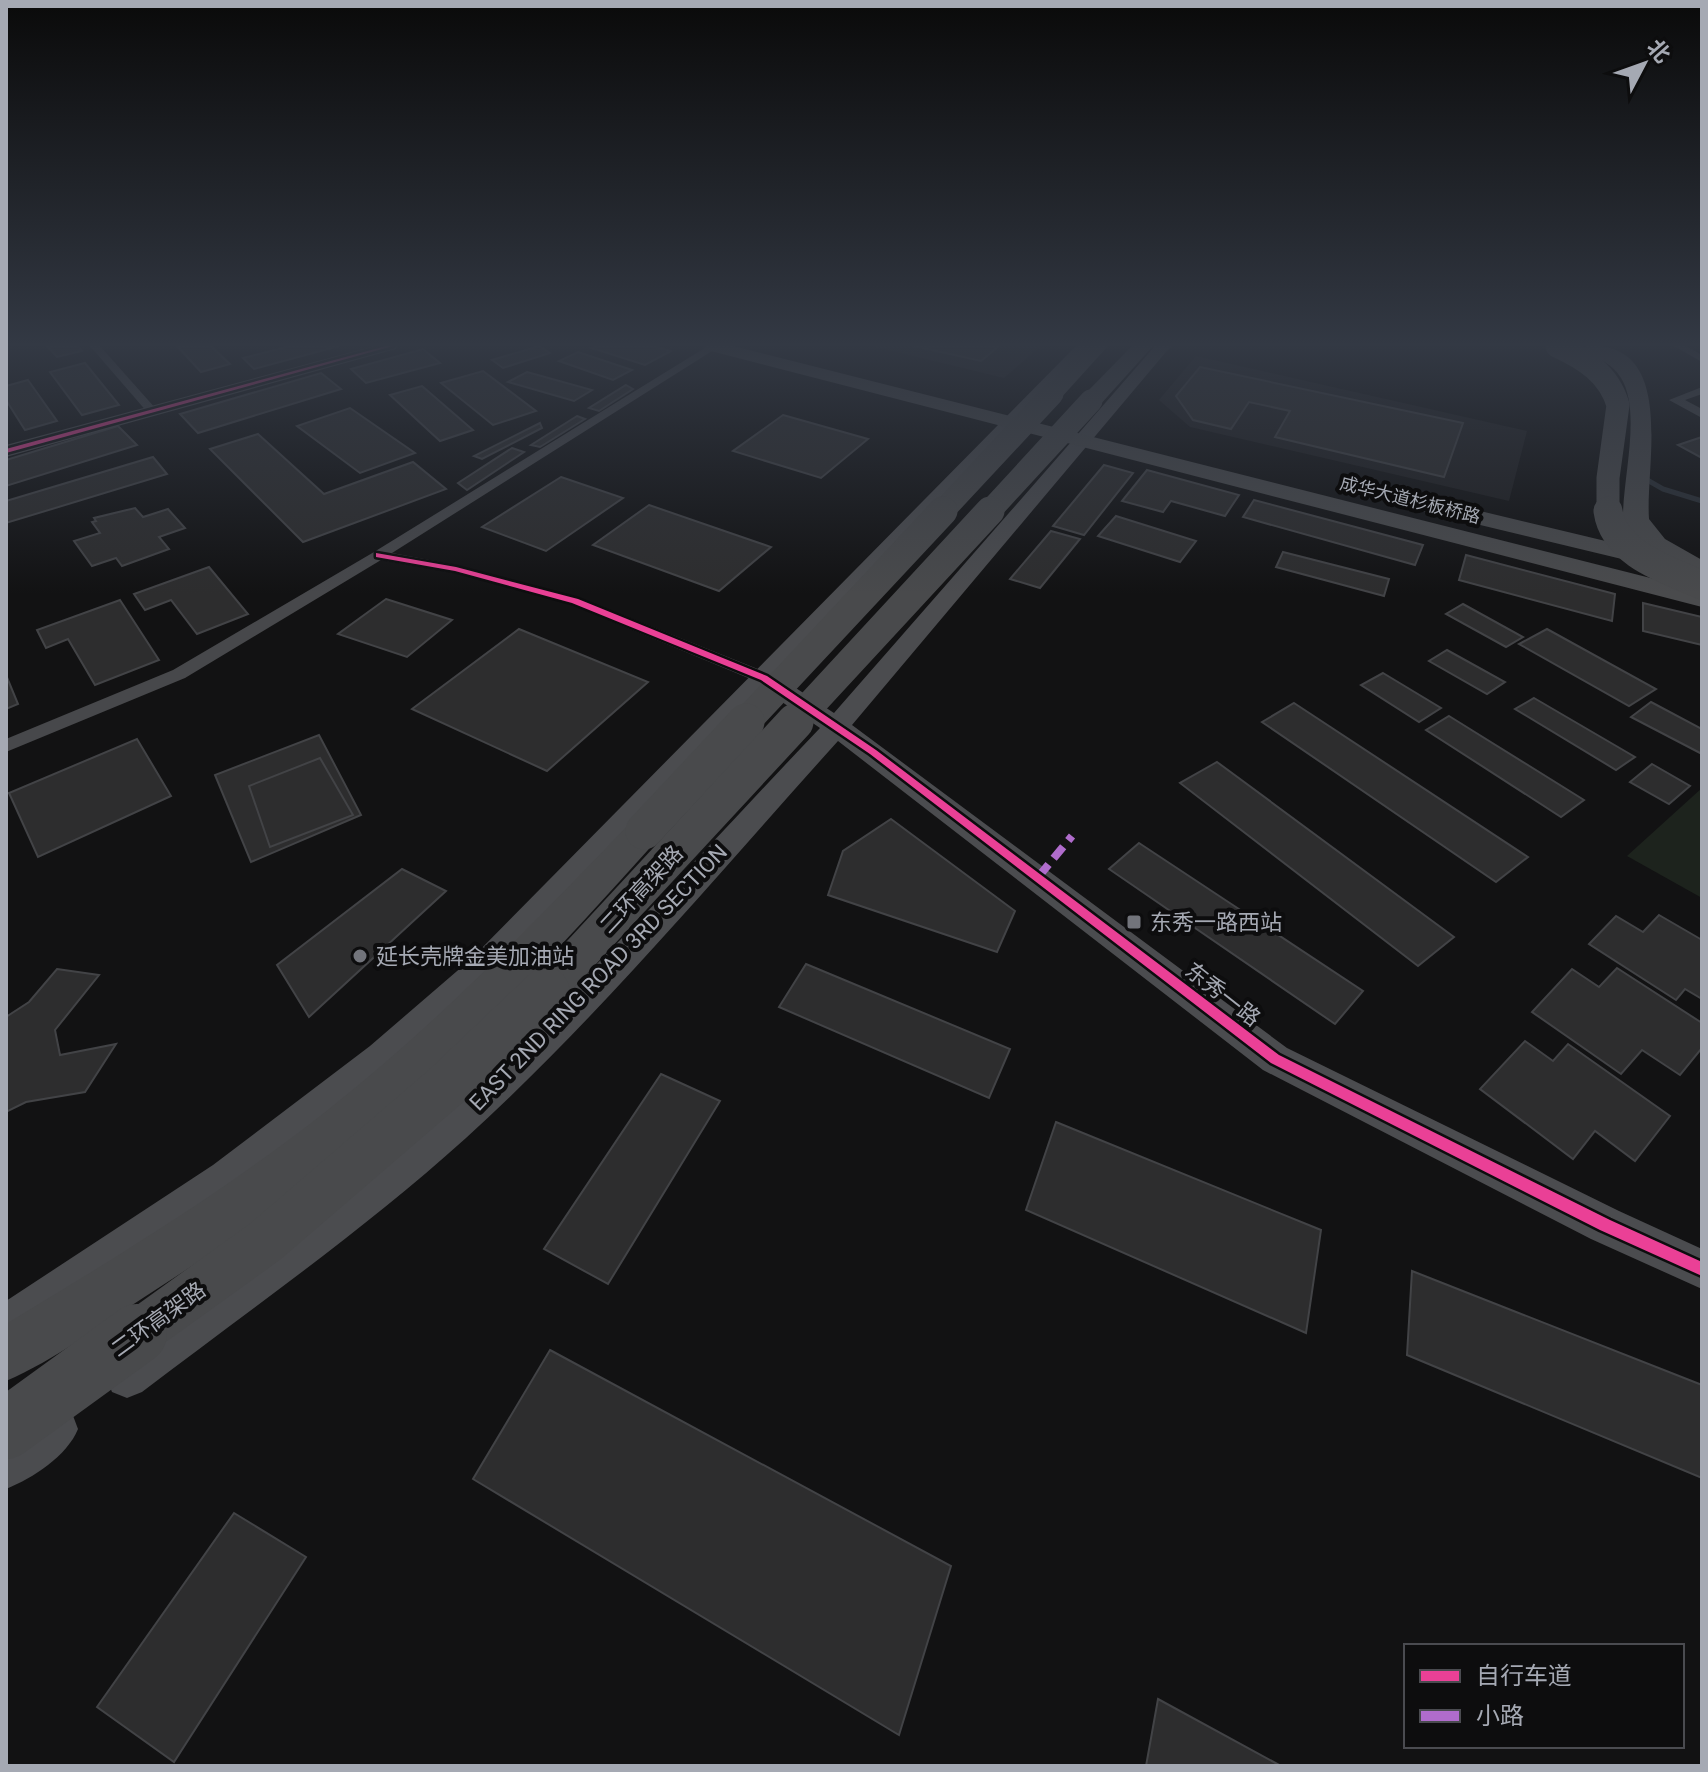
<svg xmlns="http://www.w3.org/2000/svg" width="1708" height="1772" viewBox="0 0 1708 1772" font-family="Roboto,'Noto Sans SC',sans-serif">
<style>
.built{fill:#1f1f21}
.green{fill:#1d231d}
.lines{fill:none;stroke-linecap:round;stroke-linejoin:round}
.stream{stroke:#2a2f35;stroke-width:5}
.building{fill:#2d2d2e;stroke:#424346;stroke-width:2}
.street{fill:#47484b;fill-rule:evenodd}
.secondary{fill:#4b4c4f;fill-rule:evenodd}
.primary{fill:#4a4b4d;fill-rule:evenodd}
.highway{fill:#494a4c;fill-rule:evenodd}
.highway-bridge-far4{stroke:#494a4c;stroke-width:23}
.highway-bridge-far3{stroke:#494a4c;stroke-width:29}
.highway-bridge-far2{stroke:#494a4c;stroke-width:37}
.highway-bridge-far1{stroke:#494a4c;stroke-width:47}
.highway-bridge{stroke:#494a4c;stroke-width:60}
.quiet{stroke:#b06ccc;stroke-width:8;stroke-dasharray:15 8;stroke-linecap:butt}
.cycleway-casing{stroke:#0d0d0e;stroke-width:5}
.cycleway{fill:#ea4096;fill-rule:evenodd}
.poi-dot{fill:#72747b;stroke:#0d0d0e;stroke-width:3}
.labels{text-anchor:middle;stroke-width:8;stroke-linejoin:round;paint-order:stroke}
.far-street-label{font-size:18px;fill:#a5a9b3;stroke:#0d0d0e}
.street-label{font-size:22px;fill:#a5a9b3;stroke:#0d0d0e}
.poi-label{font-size:22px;fill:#a5a9b3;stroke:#0d0d0e;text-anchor:start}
</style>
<rect width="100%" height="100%" fill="#121213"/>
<g class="built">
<path d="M872 346H1041L1004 378Z"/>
<path d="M1196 356 1527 431 1509 501 1190 427 1159 400Z"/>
</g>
<path class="green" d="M1702 788V898L1627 856Z"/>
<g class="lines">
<path class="stream" d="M1642 477 1663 489 1702 501"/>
</g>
<g class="building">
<path d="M47 346H78L82 351 57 357Z"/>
<path d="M177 346H211L230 364 201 372Z"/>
<path d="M290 346H339L254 369 243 358Z"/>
<path d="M539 346 550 353 503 368 492 360Z"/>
<path d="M596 346H652L671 351 645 365 591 348Z"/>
<path d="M914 346H999L981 361Z"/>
<path d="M423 349 440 363 366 383 351 369Z"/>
<path d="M578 352 632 370 613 380 559 361Z"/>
<path d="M85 363 119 405 82 415 50 372Z"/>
<path d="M1200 367 1463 423 1444 477 1275 437 1290 411 1249 402 1231 429 1193 420 1176 396Z"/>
<path d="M483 371 536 411 493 425 441 383Z"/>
<path d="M527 372 592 390 574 401 508 382Z"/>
<path d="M321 373 341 389 198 433 180 414Z"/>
<path d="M28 380 57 421 25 430 6 400V386Z"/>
<path d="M626 385 633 389 599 411 589 408Z"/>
<path d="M422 386 473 430 440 441 390 395Z"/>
<path d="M350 408 415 453 360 473 297 426Z"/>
<path d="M783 415 868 439 821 478 733 451Z"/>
<path d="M577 416 585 419 540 447 531 445Z"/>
<path d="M540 423 542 428 482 459 474 456Z"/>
<path d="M118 426 137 445 6 486V460Z"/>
<path d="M258 434 324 494 413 462 446 489 303 542 210 449Z"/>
<path d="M1702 437V458L1678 445Z"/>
<path d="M512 448 524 452 467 490 458 483Z"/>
<path d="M153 457 167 474 6 523V501Z"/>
<path d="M1104 465 1133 473 1084 535 1053 526Z"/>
<path d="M1147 470 1239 495 1225 516 1171 501 1163 512 1122 501Z"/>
<path d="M561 477 623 498 546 551 482 527Z"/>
<path d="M1254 500 1423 545 1415 565 1243 517Z"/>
<path d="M649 505 771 547 719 591 593 545Z"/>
<path d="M135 508 143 517 168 509 185 528 159 537 169 549 122 566 116 558 92 566 74 541 100 533 92 522 96 521 94 518Z"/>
<path d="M1116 516 1196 541 1180 562 1098 536Z"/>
<path d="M1051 531 1080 539 1040 588 1010 579Z"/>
<path d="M1283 552 1389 579 1384 596 1276 567Z"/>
<path d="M1466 555 1615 594 1612 621 1459 580Z"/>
<path d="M209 567 248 614 197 634 171 600 145 610 134 594Z"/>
<path d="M386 599 452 620 407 657 338 634Z"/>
<path d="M120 600 159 660 95 685 68 639 46 648 37 630Z"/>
<path d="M1643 603 1702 617V645L1643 631Z"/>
<path d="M1463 604 1523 637 1506 647 1446 614Z"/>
<path d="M519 629 648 682 547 771 412 709Z"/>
<path d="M1547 629 1656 689 1629 706 1519 644Z"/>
<path d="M1447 650 1505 682 1487 694 1429 661Z"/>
<path d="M1383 673 1441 708 1419 722 1361 685Z"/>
<path d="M6 675 18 704 6 709Z"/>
<path d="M1534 698 1635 757 1616 770 1515 709Z"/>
<path d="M1651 702 1702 729V754L1631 717Z"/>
<path d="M1294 703 1528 857 1496 882 1262 722Z"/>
<path d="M1449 716 1584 800 1561 817 1426 730Z"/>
<path d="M319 735 361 815 251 862 215 775Z"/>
<path d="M137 739 171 796 38 857 9 793Z"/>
<path d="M320 758 353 815 270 847 249 786Z"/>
<path d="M1217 762 1454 937 1418 966 1180 783Z"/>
<path d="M1652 764 1690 786 1669 804 1630 782Z"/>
<path d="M891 819 1015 911 997 952 828 895 843 851Z"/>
<path d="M1139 843 1363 991 1335 1024 1109 869Z"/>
<path d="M402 869 446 891 309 1017 277 965Z"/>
<path d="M1659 915 1702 940V999L1685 989 1676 1000 1589 944 1616 916 1643 932Z"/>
<path d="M806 964 1010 1049 989 1098 779 1007Z"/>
<path d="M1617 968 1702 1023V1048L1680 1075 1642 1050 1621 1074 1532 1012 1572 969 1599 987Z"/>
<path d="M57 969 99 975 55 1030 60 1055 116 1044 85 1092 26 1102 6 1112V1017L29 1002Z"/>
<path d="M1525 1041 1553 1061 1568 1044 1670 1116 1635 1161 1595 1131 1573 1159 1480 1089Z"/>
<path d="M661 1074 720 1101 608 1284 544 1249Z"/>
<path d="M1056 1122 1321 1230 1306 1333 1026 1210Z"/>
<path d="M1412 1271 1702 1385V1478L1407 1355Z"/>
<path d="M550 1350 951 1566 899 1735 473 1479Z"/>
<path d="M234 1513 306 1557 174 1762 97 1707Z"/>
<path d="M1158 1699 1281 1766H1146Z"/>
</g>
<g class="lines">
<g class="street">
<path d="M90 346H100L156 409V413H148Z"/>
<path d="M708 346H720L392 553 456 565 580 598 770 674V682H758L570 604 455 573 381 560 185 678 6 752V739L173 670 374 552Z"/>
<path d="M1674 346H1686L1702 355V362Z"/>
<path d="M1702 387V394L1685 400 1702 409V418L1669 400Z"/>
</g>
<g class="secondary">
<path d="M374 346H398L396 349 6 457V445Z"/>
<path d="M1076 346H1092L779 677 834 713 1155 346H1171L852 725 1287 1048 1619 1211 1702 1249V1289L1591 1239 1263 1070 838 741C717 875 600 1016 466 1138 364 1230 251 1309 142 1392L127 1398 112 1392 106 1377 112 1362C223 1281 337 1203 441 1113 576 995 696 858 820 728L766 691C645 818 528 949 397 1066 281 1168 149 1253 21 1340L6 1346V1301L213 1165 370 1046 471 959Z"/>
<path d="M56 1407 72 1413 78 1429C67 1456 33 1478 6 1489V1438L40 1413Z"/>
</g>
<g class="primary">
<path d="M704 346H733L1702 591V607L707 350Z"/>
<path d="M1426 498 1664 555 1667 560 1664 565 1655 567 1418 510 1415 505 1418 500Z"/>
</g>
<g class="highway">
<path d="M1087 346H1108L1060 399H1044L1041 394 1044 389Z"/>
<path d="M1132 346H1153L1099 406H1083L1080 401 1083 396Z"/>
<path d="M1584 346C1678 339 1645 463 1649 519L1665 539 1702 560V579L1647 551 1623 520C1622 480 1642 412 1621 378 1612 362 1594 359 1584 346Z"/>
<path d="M644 818 657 822 662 831 657 840C563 944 469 1048 362 1139 294 1197 221 1248 146 1296 101 1325 55 1360 6 1381V1324C117 1257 227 1190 329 1109 438 1023 535 922 631 822Z"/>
</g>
<g class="highway-bridge-far4">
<path d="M1557 346C1585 359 1609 374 1618 405L1608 478V513"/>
<path d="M941 513 1052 394"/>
<path d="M988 513 1091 401"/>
</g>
<g class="highway-bridge-far3">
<path d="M1608 511C1614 554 1668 570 1702 585"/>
<path d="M744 724 943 511"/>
<path d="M793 724 990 511"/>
</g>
<g class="highway-bridge-far2">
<path d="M644 831 746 722"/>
<path d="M544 993 795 722"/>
</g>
<path class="highway-bridge-far1" d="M134 1336 266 1241 445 1087 546 991"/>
<path class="highway-bridge" d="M6 1429 137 1334"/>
<path class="quiet" d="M1039 876 1072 836"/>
<g class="cycleway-casing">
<g id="cycleway">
<path d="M386 346H393L6 453V449Z"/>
<path d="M376 553 456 567 578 599 767 676 876 750 1279 1055 1610 1220 1702 1262V1276L1600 1230 1271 1063 870 754 761 680 572 603 455 571 376 557Z"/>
</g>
</g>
<use href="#cycleway" class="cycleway"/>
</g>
<linearGradient id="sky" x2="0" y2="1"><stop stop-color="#0a0a0a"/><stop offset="0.58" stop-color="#333944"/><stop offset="1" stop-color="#333944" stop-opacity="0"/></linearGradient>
<rect width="1708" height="594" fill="url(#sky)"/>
<g class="poi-dot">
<rect x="1126" y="914" width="16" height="16" rx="4"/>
<circle cx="360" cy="956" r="8"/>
</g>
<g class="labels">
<g class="far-street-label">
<text transform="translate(1410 500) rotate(14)" y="6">成华大道杉板桥路</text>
</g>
<g class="street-label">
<text transform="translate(641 889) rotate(-47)" y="8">二环高架路</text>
<text transform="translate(598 977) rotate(-46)" y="8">EAST 2ND RING ROAD 3RD SECTION</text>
<text transform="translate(1223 994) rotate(38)" y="8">东秀一路</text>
<text transform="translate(158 1319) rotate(-36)" y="8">二环高架路</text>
</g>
<g class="poi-label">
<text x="1150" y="930">东秀一路西站</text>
<text x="376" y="964">延长壳牌金美加油站</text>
</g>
</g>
<rect width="1708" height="1772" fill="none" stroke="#a5a9b3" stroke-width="16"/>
<rect x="1404" y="1644" width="280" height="104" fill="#0d0d0e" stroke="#4a4b50" stroke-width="2"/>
<rect x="1420" y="1670" width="40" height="12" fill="#ea4096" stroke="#4a4b50" stroke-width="2"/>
<text x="1476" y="1684" font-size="24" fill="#a5a9b3">自行车道</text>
<rect x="1420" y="1710" width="40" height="12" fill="#b06ccc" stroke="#4a4b50" stroke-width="2"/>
<text x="1476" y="1724" font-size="24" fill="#a5a9b3">小路</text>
<g transform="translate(1644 64) rotate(49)" stroke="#0d0d0e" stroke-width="6" paint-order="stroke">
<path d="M0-6L14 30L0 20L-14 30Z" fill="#a5a9b3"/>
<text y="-12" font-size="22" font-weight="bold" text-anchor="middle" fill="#a5a9b3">北</text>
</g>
</svg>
